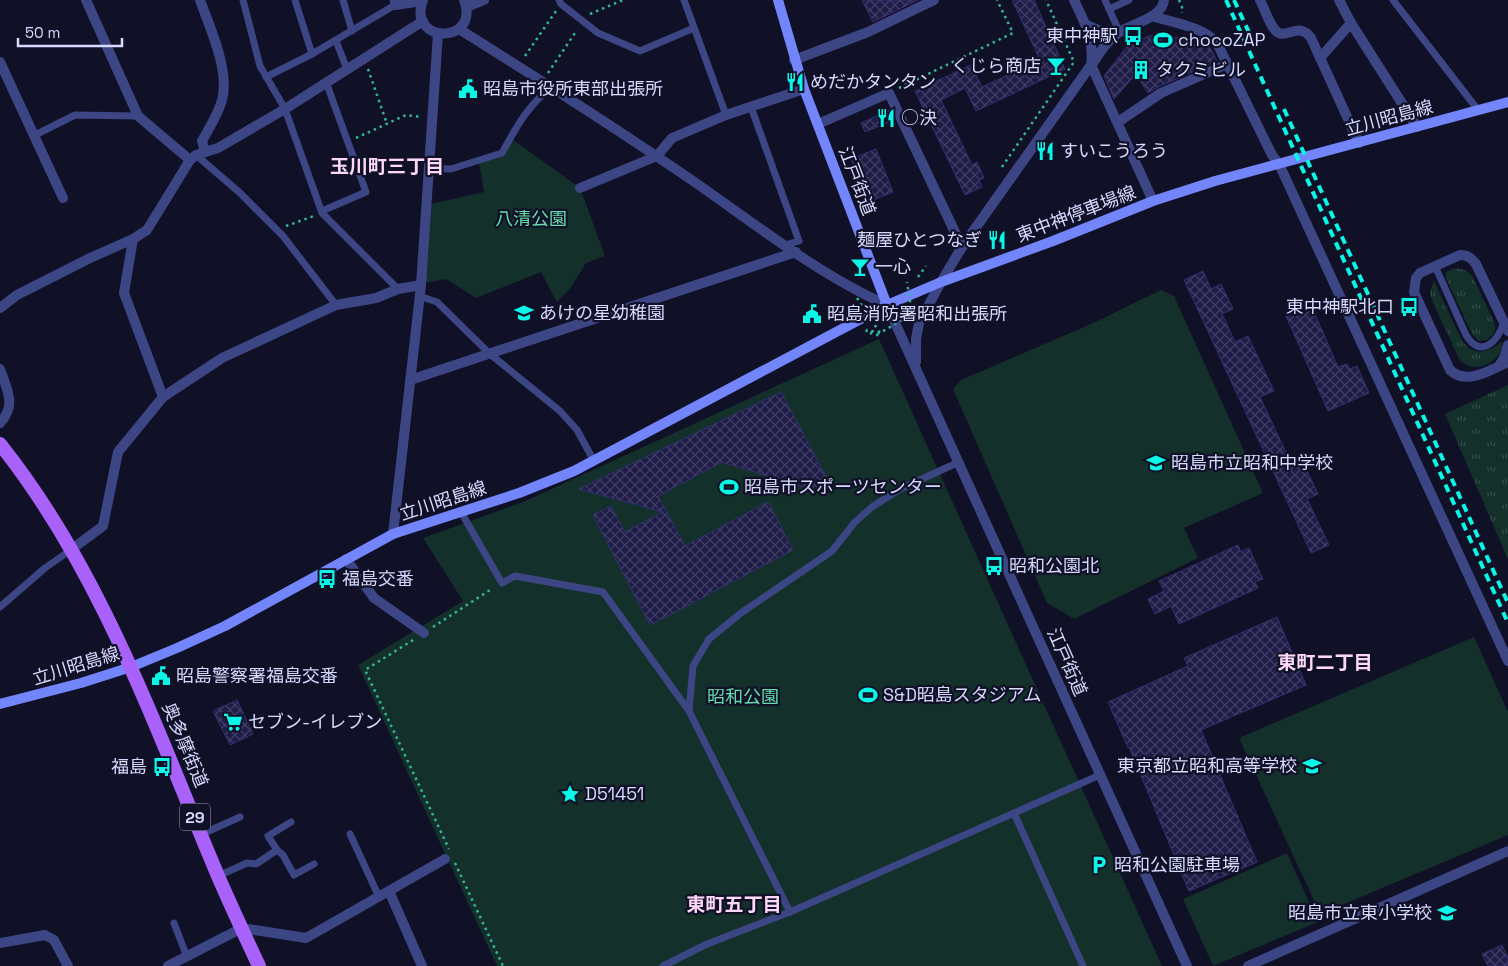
<svg xmlns="http://www.w3.org/2000/svg" width="1508" height="966" viewBox="0 0 1508 966" font-family="'Space Grotesk','Noto Sans JP',sans-serif">
<style>
.grass{fill:url(#grass-tufts)}
.park{fill:#14302b}
.building{fill:url(#building-cross-hatch);stroke:#323072}
.lines{fill:none;stroke-linecap:round;stroke-linejoin:round}
.path{stroke:#34b598;stroke-width:2.5;stroke-dasharray:2.5 4;stroke-linecap:butt}
.service{stroke:#3d4684;stroke-width:7}
.minor{stroke:#3d4684;stroke-width:10}
.tertiary{stroke:#3d4684;stroke-width:10}
.secondary{stroke:#7285fa;stroke-width:10}
.primary{stroke:#a862fa;stroke-width:14}
.rail{stroke:#0af7e7;stroke-width:4;stroke-dasharray:8 6;stroke-linecap:butt}
.path-bridge{stroke:#34b598;stroke-width:2.5;stroke-dasharray:2.5 4;stroke-linecap:butt}
.labels{text-anchor:middle;stroke-width:4.5;stroke-linejoin:round;paint-order:stroke}
.shield{fill:#101027;stroke:#9b9dbe;stroke-width:1}
.shield-label{font-size:16px;font-weight:bold;fill:#d7d9fe}
.poi-label{font-size:18px;fill:#d7d9fe;stroke:#101027;text-anchor:start}
.street-label{font-size:18px;fill:#d7d9fe;stroke:#101027}
.park-label{font-size:18px;fill:#65dcaa;stroke:#101027}
.neighbourhood-label{font-size:19px;font-weight:bold;fill:#fed9f7;stroke:#101027}
</style>
<defs>
<pattern id="grass-tufts" width="24" height="20" patternUnits="userSpaceOnUse" patternTransform="scale(1.25)"><rect width="24" height="20" fill="#14302b"/><path d="M3 7l-1-3M5 7V3M7 7l1-3M15 17l-1-3M17 17v-4M19 17l1-3" fill="none" stroke="#354d4b"/></pattern>
<pattern id="building-cross-hatch" width="8" height="8" patternUnits="userSpaceOnUse" patternTransform="scale(1.25)"><rect width="8" height="8" fill="#1f1d47"/><path d="M0 0l8 8M0 8l8-8" fill="none" stroke="#3f3d63"/></pattern>
</defs>
<rect width="100%" height="100%" fill="#101027"/>
<g class="grass">
<path d="M1455 268 1465 270 1472 275 1495 324V332L1487 340 1479 341 1472 334 1446 278V272Z"/>
<path d="M1434 281 1461 339C1471 356 1488 354 1501 342L1502 343C1503 356 1488 367 1475 367 1469 367 1465 364 1460 361L1431 298 1430 291Z"/>
<path d="M1508 385V559L1445 414Z"/>
</g>
<g class="park">
<path d="M512 139 580 188 605 256 586 263 569 290 557 302 541 272 476 298 446 279 425 283 431 204 484 192 479 163 502 153Z"/>
<path d="M1161 290 1174 296 1263 493 1184 528 1198 558 1074 619 1047 603 953 389 961 380 1091 324Z"/>
<path d="M879 339 1162 966H497L358 665 463 601 423 538 523 502Z"/>
<path d="M1474 637 1508 712V835L1330 910 1316 905 1239 738Z"/>
<path d="M1287 853 1318 922 1213 966 1183 899Z"/>
</g>
<g class="building">
<path d="M862 0H918L873 22Z"/>
<path d="M1012 0H1034L1065 69 976 111 965 88 941 100 972 165 977 162 984 178 979 180 982 187 965 195 915 91 971 65 982 87 1040 60Z"/>
<path d="M1157 34 1208 44 1217 61 1158 87 1148 93 1136 74 1114 99 1104 76 1128 45 1149 36Z"/>
<path d="M890 110 894 120 865 132 861 123Z"/>
<path d="M876 149 893 192 868 202 851 159Z"/>
<path d="M1203 271 1211 289 1221 284 1233 309 1222 314 1235 342 1248 336 1274 391 1260 397 1292 465 1302 460 1318 494 1307 499 1329 545 1311 553 1184 280Z"/>
<path d="M1311 305 1338 367 1347 364 1350 369 1357 366 1369 393 1328 411 1286 316Z"/>
<path d="M781 392 831 486 820 492 722 462 658 496 685 546 768 502 793 550 650 625 593 515 611 506 625 532 663 512 579 489Z"/>
<path d="M1238 545 1241 552 1249 548 1263 579 1255 582 1258 588 1179 624 1171 606 1155 614 1148 599 1164 591 1159 581Z"/>
<path d="M1277 617 1306 685 1201 730 1257 862 1189 891 1129 747 1128 748 1108 702 1188 666 1184 658Z"/>
<path d="M237 700 253 734 230 745 213 711Z"/>
<path d="M1502 945 1508 958V966H1488L1482 954Z"/>
</g>
<g class="lines">
<g class="path">
<path d="M1179 0 1182 7V13"/>
<path d="M590 14 623 0"/>
<path d="M525 56 556 11"/>
<path d="M368 69 387 124"/>
<path d="M548 73 577 30"/>
<path d="M899 88 1013 33 997 0"/>
<path d="M356 138 406 115 421 117"/>
<path d="M1002 167 1074 62 1046 0"/>
<path d="M286 226 314 216"/>
<path d="M918 277 926 266"/>
<path d="M880 333 867 330 866 332 881 336"/>
<path d="M433 627 493 588"/>
<path d="M413 640 365 670 449 849"/>
<path d="M455 863 503 966"/>
</g>
<g class="service">
<path d="M243 0 260 66 285 109 322 213 398 289"/>
<path d="M295 0 312 54"/>
<path d="M343 0 352 31"/>
<path d="M559 0 561 4 598 33 640 51 694 28"/>
<path d="M684 0 726 115"/>
<path d="M1105 0 1119 31"/>
<path d="M1393 0 1478 110"/>
<path d="M1109 9 1129 0"/>
<path d="M336 41 347 69"/>
<path d="M266 77 312 54 395 5 393 0"/>
<path d="M751 107 799 241 785 245"/>
<path d="M35 135 75 115 138 116"/>
<path d="M196 155 239 192 283 236 336 305"/>
<path d="M429 168 451 169 502 153C517 126 527 107 551 87"/>
<path d="M322 211 366 192 326 82"/>
<path d="M1435 266 1466 335C1481 360 1498 341 1504 322"/>
<path d="M419 296 437 302 490 354 560 411 577 430 594 461"/>
<path d="M461 512 502 583 515 576 603 592 689 711"/>
<path d="M0 607 45 568 72 549"/>
<path d="M1014 813 1083 966"/>
<path d="M291 822 268 836 277 850 283 855 294 875 314 864"/>
<path d="M202 834 240 817"/>
<path d="M350 834 379 897"/>
<path d="M218 876 247 863 256 864 277 850"/>
<path d="M790 912 689 711 693 666 709 639 741 613 832 551 855 522 872 507 900 489 959 462"/>
<path d="M174 923 187 957"/>
<path d="M663 966 707 944 790 912 1100 775"/>
</g>
<g class="minor">
<path d="M86 0 138 116 190 160"/>
<path d="M200 0C210 28 230 71 222 100 218 115 209 128 202 141L205 152"/>
<path d="M423 0C406 44 481 45 464 0"/>
<path d="M1339 0 1351 23 1417 127"/>
<path d="M395 5 422 1"/>
<path d="M467 7 484 0"/>
<path d="M1152 16C1173 23 1202 26 1217 43L1272 155 1279 164 1508 661"/>
<path d="M459 29C539 79 619 130 696 183 756 225 821 276 887 305"/>
<path d="M1320 58 1351 23"/>
<path d="M794 60 868 32 934 0"/>
<path d="M1091 65 1153 201"/>
<path d="M1118 122 1161 93 1227 64"/>
<path d="M818 124 889 93 962 247"/>
<path d="M580 188 657 156 672 138 726 115 804 89"/>
<path d="M133 239 124 293 163 397"/>
<path d="M0 308 17 295 90 258 133 239 147 230 190 160 196 155 218 148 285 109 423 21"/>
<path d="M0 369C7 390 17 405 0 423"/>
<path d="M410 380 796 252"/>
<path d="M393 534 421 285 438 34"/>
<path d="M72 549 103 526 118 452 163 397 222 358 336 305 376 298 398 289 421 285"/>
<path d="M346 559 374 598 424 633"/>
<path d="M389 891 422 966"/>
<path d="M0 943 45 935 54 940 68 966"/>
<path d="M168 966 242 928 306 938 445 859"/>
<path d="M1248 966 1508 851"/>
</g>
<g class="tertiary">
<path d="M1260 0C1265 9 1268 22 1275 30 1285 42 1299 20 1311 38L1359 143"/>
<path d="M1085 24C1097 30 1105 34 1118 32"/>
<path d="M0 62 63 198"/>
<path d="M1093 63C1100 52 1107 41 1118 33 1130 24 1163 18 1164 0"/>
<path d="M887 305 1187 966"/>
<path d="M1508 331 1476 264C1471 258 1468 255 1460 255L1420 273 1416 278 1414 292 1450 370C1467 386 1490 370 1508 362"/>
<path d="M916 362V339L919 323 941 282 962 247 1091 65C1095 41 1084 21 1074 0"/>
<path d="M1499 366 1504 358 1508 345"/>
</g>
<g class="secondary">
<path d="M778 0 804 89 887 305"/>
<path d="M0 704 81 683 131 667 177 648 225 626 393 534 519 493 574 471 887 305 941 282 1053 241 1153 201 1215 181 1508 102"/>
</g>
<path class="primary" d="M0 444C102 572 155 727 218 876 231 906 245 936 259 966"/>
<g class="rail">
<path d="M1226 0 1508 623"/>
<path d="M1234 0 1252 39"/>
<path d="M1284 109 1508 603"/>
</g>
<g class="path-bridge">
<path d="M857 298 880 333 912 314 907 282"/>
<path d="M912 314 932 319"/>
</g>
</g>
<defs>
<g id="bus-bare" transform="scale(1.5)"><path d="M-5-6H5V4H4V6H2V4H-2V6H-4V4H-5ZM-3.5-4V0h7V-4ZM-3.5 1.2v1.5H-2V1.2ZM2 1.2v1.5H3.5V1.2Z" fill="#0af7e7" stroke="#101027" stroke-width="2.5" paint-order="stroke"/></g>
<g id="stadium-bare" transform="scale(1.5)"><path d="M0-5a6.5 5 0 1 0 0 10a6.5 5 0 1 0 0-10ZM-3.5-1.8h7v3.6h-7Z" fill="#0af7e7" stroke="#101027" stroke-width="2.5" paint-order="stroke"/></g>
<g id="bar-bare" transform="scale(1.5)"><path d="M-6-5H6L.8 .8V4.5H3.5V6h-7V4.5H-.8V.8Z" fill="#0af7e7" stroke="#101027" stroke-width="2.5" paint-order="stroke"/></g>
<g id="building-bare" transform="scale(1.5)"><path d="M-4-6H4V6H1V3H-1V6H-4ZM-2.5-4.3h1.7v1.8h-1.7ZM.8-4.3h1.7v1.8H.8ZM-2.5-1h1.7V.8h-1.7ZM.8-1h1.7V.8H.8Z" fill="#0af7e7" stroke="#101027" stroke-width="2.5" paint-order="stroke"/></g>
<g id="restaurant-bare" transform="scale(1.5)"><path d="M-5-6h1v4h1v-4h1v4h1v-4h1v5L-1.5 .5V6h-2V.5L-5-1ZM5-6V6H3V1.5H1.5Q1.5-4 5-6Z" fill="#0af7e7" stroke="#101027" stroke-width="2.5" paint-order="stroke"/></g>
<g id="civic-bare" transform="scale(1.5)"><path d="M-.6-6.5H3V-4.5H.6V-3L4-1V1h2V6H-6V1h2V-1L-.6-3ZM-1.2 2.5V6h2.4V2.5Z" fill="#0af7e7" stroke="#101027" stroke-width="2.5" paint-order="stroke"/></g>
<g id="school-bare" transform="scale(1.5)"><path d="M0-5L7-2L0 1L-7-2ZM-4 1L0 2.5L4 1V4Q0 6-4 4Z" fill="#0af7e7" stroke="#101027" stroke-width="2.5" paint-order="stroke"/></g>
<g id="supermarket-bare" transform="scale(1.5)"><path d="M-6-5.5h2.5l.6 2H6L4.5 2H-2.5L-4.4-4H-6ZM-1.5 3.2a1.3 1.3 0 1 0 .1 0ZM3 3.2a1.3 1.3 0 1 0 .1 0Z" fill="#0af7e7" stroke="#101027" stroke-width="2.5" paint-order="stroke"/></g>
<g id="sight-bare" transform="scale(1.5)"><path d="M0-6L1.8-2.2L6-1.7L2.9 1.2L3.7 5.4L0 3.3L-3.7 5.4L-2.9 1.2L-6-1.7L-1.8-2.2Z" fill="#0af7e7" stroke="#101027" stroke-width="2.5" paint-order="stroke"/></g>
<g id="parking-bare" transform="scale(1.5)"><path d="M-3.5-5.5H1a3.5 3.5 0 0 1 0 7H-1V5.5H-3.5ZM-1-3.4V-.6H.8a1.4 1.4 0 0 0 0-2.8Z" fill="#0af7e7" stroke="#101027" stroke-width="2.5" paint-order="stroke"/></g>
</defs>
<g fill-rule="evenodd">
<use href="#bus-bare" x="1133" y="36"/>
<use href="#stadium-bare" x="1163" y="40"/>
<use href="#bar-bare" x="1056" y="66"/>
<use href="#building-bare" x="1141" y="70"/>
<use href="#restaurant-bare" x="795" y="82"/>
<use href="#civic-bare" x="468" y="89"/>
<use href="#restaurant-bare" x="886" y="118"/>
<use href="#restaurant-bare" x="1045" y="151"/>
<use href="#restaurant-bare" x="997" y="240"/>
<use href="#bar-bare" x="860" y="267"/>
<use href="#bus-bare" x="1409" y="307"/>
<use href="#school-bare" x="524" y="313"/>
<use href="#civic-bare" x="812" y="314"/>
<use href="#school-bare" x="1156" y="463"/>
<use href="#stadium-bare" x="729" y="487"/>
<use href="#bus-bare" x="994" y="566"/>
<use href="#bus-bare" x="327" y="579"/>
<use href="#civic-bare" x="161" y="676"/>
<use href="#stadium-bare" x="868" y="695"/>
<use href="#supermarket-bare" x="233" y="722"/>
<use href="#school-bare" x="1312" y="766"/>
<use href="#bus-bare" x="162" y="767"/>
<use href="#sight-bare" x="570" y="794"/>
<use href="#parking-bare" x="1099" y="865"/>
<use href="#school-bare" x="1447" y="913"/>
</g>
<g class="labels">
<rect class="shield" x="180" y="803.5" width="30" height="27" rx="4"/>
<g class="shield-label">
<text x="195" y="823">29</text>
</g>
<g class="poi-label">
<text x="1118" y="42" text-anchor="end">東中神駅</text>
<text x="1178" y="46">chocoZAP</text>
<text x="1041" y="72" text-anchor="end">くじら商店</text>
<text x="1156" y="76">タクミビル</text>
<text x="810" y="88">めだかタンタン</text>
<text x="483" y="95">昭島市役所東部出張所</text>
<text x="901" y="124">○決</text>
<text x="1060" y="157">すいこうろう</text>
<text x="982" y="246" text-anchor="end">麺屋ひとつなぎ</text>
<text x="875" y="273">一心</text>
<text x="1394" y="313" text-anchor="end">東中神駅北口</text>
<text x="539" y="319">あけの星幼稚園</text>
<text x="827" y="320">昭島消防署昭和出張所</text>
<text x="1171" y="469">昭島市立昭和中学校</text>
<text x="744" y="493">昭島市スポーツセンター</text>
<text x="1009" y="572">昭和公園北</text>
<text x="342" y="585">福島交番</text>
<text x="176" y="682">昭島警察署福島交番</text>
<text x="883" y="701">S&amp;D昭島スタジアム</text>
<text x="248" y="728">セブン-イレブン</text>
<text x="1297" y="772" text-anchor="end">東京都立昭和高等学校</text>
<text x="147" y="773" text-anchor="end">福島</text>
<text x="585" y="800">D51451</text>
<text x="1114" y="871">昭和公園駐車場</text>
<text x="1432" y="919" text-anchor="end">昭島市立東小学校</text>
</g>
<g class="street-label">
<text transform="translate(1389 118) rotate(-15)" y="6">立川昭島線</text>
<text transform="translate(857 181) rotate(69)" y="6">江戸街道</text>
<text transform="translate(1076 214) rotate(-21)" y="6">東中神停車場線</text>
<text transform="translate(443 501) rotate(-18)" y="6">立川昭島線</text>
<text transform="translate(1067 662) rotate(66)" y="6">江戸街道</text>
<text transform="translate(76 666) rotate(-17)" y="6">立川昭島線</text>
<text transform="translate(185 745) rotate(67)" y="6">奥多摩街道</text>
</g>
<g class="park-label">
<text x="531" y="225">八清公園</text>
<text x="743" y="703">昭和公園</text>
</g>
<g class="neighbourhood-label">
<text x="387" y="173">玉川町三丁目</text>
<text x="1325" y="669">東町二丁目</text>
<text x="734" y="911">東町五丁目</text>
</g>
</g>
<path d="M18 38v8h104v-8" fill="none" stroke="#d7d9fe" stroke-width="2.5"/>
<text x="25" y="38" font-size="15" fill="#d7d9fe" stroke="#101027" stroke-width="4" paint-order="stroke">50 m</text>
</svg>
